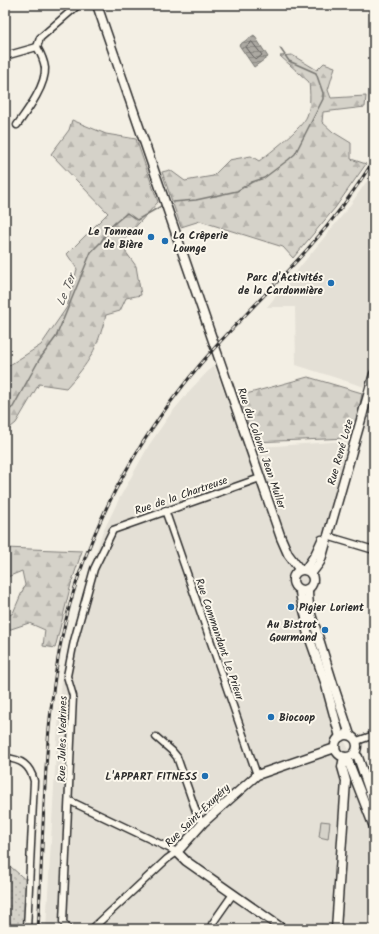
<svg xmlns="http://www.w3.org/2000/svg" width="379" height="934" viewBox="0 0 379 934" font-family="Kalam,sans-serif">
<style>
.built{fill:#e4e0d6}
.grass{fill:url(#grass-dots);stroke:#807e7a}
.forest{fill:url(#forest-firs);stroke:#807e7a}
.pitch{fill:#d5d2c9;stroke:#807e7a}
.water{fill:url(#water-rules);stroke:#787772}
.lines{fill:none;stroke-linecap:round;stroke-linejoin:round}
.shore{stroke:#5f5d5b;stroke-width:1}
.stream{stroke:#787772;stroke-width:1.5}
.street-casing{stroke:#2b2b2b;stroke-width:9}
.secondary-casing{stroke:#2b2b2b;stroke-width:11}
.street{stroke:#fbf7ec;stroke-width:6}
.secondary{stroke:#fbf7ec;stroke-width:8}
.rail-casing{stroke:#2b2b2b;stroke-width:3}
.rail{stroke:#fbf7ec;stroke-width:1.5;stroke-dasharray:4.5;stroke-linecap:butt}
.poi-dot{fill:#1f6fb2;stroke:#fbf7ec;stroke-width:1.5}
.labels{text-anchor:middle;stroke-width:4;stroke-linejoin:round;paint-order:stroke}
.poi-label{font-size:11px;font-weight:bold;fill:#2b2b2b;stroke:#fbf7ec;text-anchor:end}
.street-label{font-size:11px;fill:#2b2b2b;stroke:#fbf7ec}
.water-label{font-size:12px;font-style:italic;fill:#585755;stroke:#fbf7ec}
</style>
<defs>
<pattern id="grass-dots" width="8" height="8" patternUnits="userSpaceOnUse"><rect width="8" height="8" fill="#d5d2c9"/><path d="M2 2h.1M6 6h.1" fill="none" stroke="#b7b4ad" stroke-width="1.8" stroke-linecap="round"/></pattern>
<pattern id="forest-firs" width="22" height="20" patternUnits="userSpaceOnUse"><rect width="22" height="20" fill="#d5d2c9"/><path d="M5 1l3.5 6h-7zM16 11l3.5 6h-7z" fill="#b7b4ad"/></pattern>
<pattern id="water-rules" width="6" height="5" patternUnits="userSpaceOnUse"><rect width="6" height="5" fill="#aca9a2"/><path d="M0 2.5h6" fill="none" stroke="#8c8a84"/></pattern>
</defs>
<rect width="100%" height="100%" fill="#f3efe4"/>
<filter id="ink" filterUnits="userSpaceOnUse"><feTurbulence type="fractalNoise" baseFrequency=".025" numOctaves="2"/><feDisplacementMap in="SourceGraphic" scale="8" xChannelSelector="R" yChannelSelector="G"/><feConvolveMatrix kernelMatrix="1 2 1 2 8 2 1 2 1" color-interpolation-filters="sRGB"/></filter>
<g filter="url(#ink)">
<g class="built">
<path d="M374 171V390L296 365 295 307H267L346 211Z"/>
<path d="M214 365 245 448 347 441 317 574 313 610 342 736 352 756 374 823V929H46L56 752 62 679 73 628 89 573 102 534 119 499 149 445 169 416 191 389Z"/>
<path d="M374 402V431L365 429Z"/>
</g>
<path class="grass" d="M5 866 11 867 28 882 23 929H5Z"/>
<g class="forest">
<path d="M292 55 317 70 324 63 335 67 328 90 331 98 366 96 365 107 323 112 322 122 333 132 351 143V159L366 164 335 208 293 258 283 247 200 221 181 227 162 172 170 170 185 181 213 176 229 160 251 156 259 161C270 153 303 127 307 116 311 106 310 92 309 82L280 56Z"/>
<path d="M72 120 106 134 136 139 158 202 120 244 136 266 141 295 126 298 120 311 106 315C97 349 90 362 66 388L39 384 16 423 5 432V368L41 345 67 307 77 269 67 254 108 213 51 154 69 130Z"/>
<path d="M308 377 362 393 356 427 348 438 254 442 239 396Z"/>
<path d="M5 548 82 551 71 584 55 648 43 646 45 630 29 623 5 631V618L13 613 25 585 22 571 5 578Z"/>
</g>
<path class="pitch" d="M321 821 330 822 328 839 319 837Z"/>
<path class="water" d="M254 35 268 57 254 67 239 45Z"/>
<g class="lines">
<path class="shore" d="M252 42 262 55 256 60 246 47Z"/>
<g class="stream">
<path d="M173 202 196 200 237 191 252 182 264 178 288 160 295 154 323 99V93L316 73 289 61 280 48"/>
<path d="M5 413 13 407 39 360 56 337 91 252 101 242 110 227 127 213 137 220 163 205"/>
</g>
<g class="street-casing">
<g id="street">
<path d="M5 56 37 47"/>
<path d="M17 125C27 111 46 86 45 68 44 60 41 54 37 47L40 38 78 5"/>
<path d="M165 510 257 775"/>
<path d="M327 536 374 550"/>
<path d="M156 737 172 751 177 757 198 817 203 823"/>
<path d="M357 741 374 735"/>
<path d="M5 758C21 759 30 765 34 781L27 929"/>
<path d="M70 801 177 852"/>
<path d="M212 924 233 894"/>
<path d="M68 929 63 922 73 696 67 676 74 641 94 569 113 530 260 478"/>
<path d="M92 929 167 859 177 852"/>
</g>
</g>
<g class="secondary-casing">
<g id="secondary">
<path d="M97 5 281 538 288 554 300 570"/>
<circle cx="303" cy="580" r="10"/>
<path d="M305 570 315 555 322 540"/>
<path d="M311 574 320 562 323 553 374 374"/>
<path d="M308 589C308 613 313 618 319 639 329 672 339 703 350 735"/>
<path d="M300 590C300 604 309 618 307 631L325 682 340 737"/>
<circle cx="346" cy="746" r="11"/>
<path d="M355 754 358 757 374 804"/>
<path d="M347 758 374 827"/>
<path d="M283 929 186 861 177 852 203 823 257 775 335 748"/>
<path d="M336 929 346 781 342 767 344 757"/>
</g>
</g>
<use href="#street" class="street"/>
<use href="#secondary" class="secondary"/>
<g class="rail-casing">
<path id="rail" d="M38 929C44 834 43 729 62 637 81 546 125 460 182 387 221 336 269 293 312 244 335 218 355 190 374 160"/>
</g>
<use href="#rail" class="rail"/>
</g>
</g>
<g class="poi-dot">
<circle cx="151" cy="237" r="4"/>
<circle cx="165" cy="241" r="4"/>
<circle cx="331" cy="283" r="4"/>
<circle cx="291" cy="607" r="4"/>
<circle cx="325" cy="630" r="4"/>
<circle cx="271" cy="717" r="4"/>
<circle cx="205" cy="776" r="4"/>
</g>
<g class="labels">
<g class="poi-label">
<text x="143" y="235">Le Tonneau<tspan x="143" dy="13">de Bière</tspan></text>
<text x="173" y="239" text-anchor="start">La Crêperie<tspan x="173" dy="13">Lounge</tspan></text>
<text x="323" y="281">Parc d'Activités<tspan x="323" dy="13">de la Cardonnière</tspan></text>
<text x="299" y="611" text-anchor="start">Pigier Lorient</text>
<text x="317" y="628">Au Bistrot<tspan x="317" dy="13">Gourmand</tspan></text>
<text x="279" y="721" text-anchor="start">Biocoop</text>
<text x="197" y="780">L'APPART FITNESS</text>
</g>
<g class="street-label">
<text transform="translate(262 448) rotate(71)" y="4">Rue du Colonel Jean Muller</text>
<text transform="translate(340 452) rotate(-74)" y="4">Rue René Lote</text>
<text transform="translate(181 495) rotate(-19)" y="4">Rue de la Chartreuse</text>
<text transform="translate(220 639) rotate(71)" y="4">Rue Commandant Le Prieur</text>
<text transform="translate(62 739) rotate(-89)" y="4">Rue Jules Vedrines</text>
<text transform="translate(197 815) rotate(-44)" y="4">Rue Saint-Exupéry</text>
</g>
<g class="water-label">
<text transform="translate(66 290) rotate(-68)" y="4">Le Ter</text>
</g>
</g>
<rect width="379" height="934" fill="none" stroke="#fbf7ec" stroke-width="20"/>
<rect x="10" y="10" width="359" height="914" fill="none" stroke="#2b2b2b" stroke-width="1.5" filter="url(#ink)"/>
</svg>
